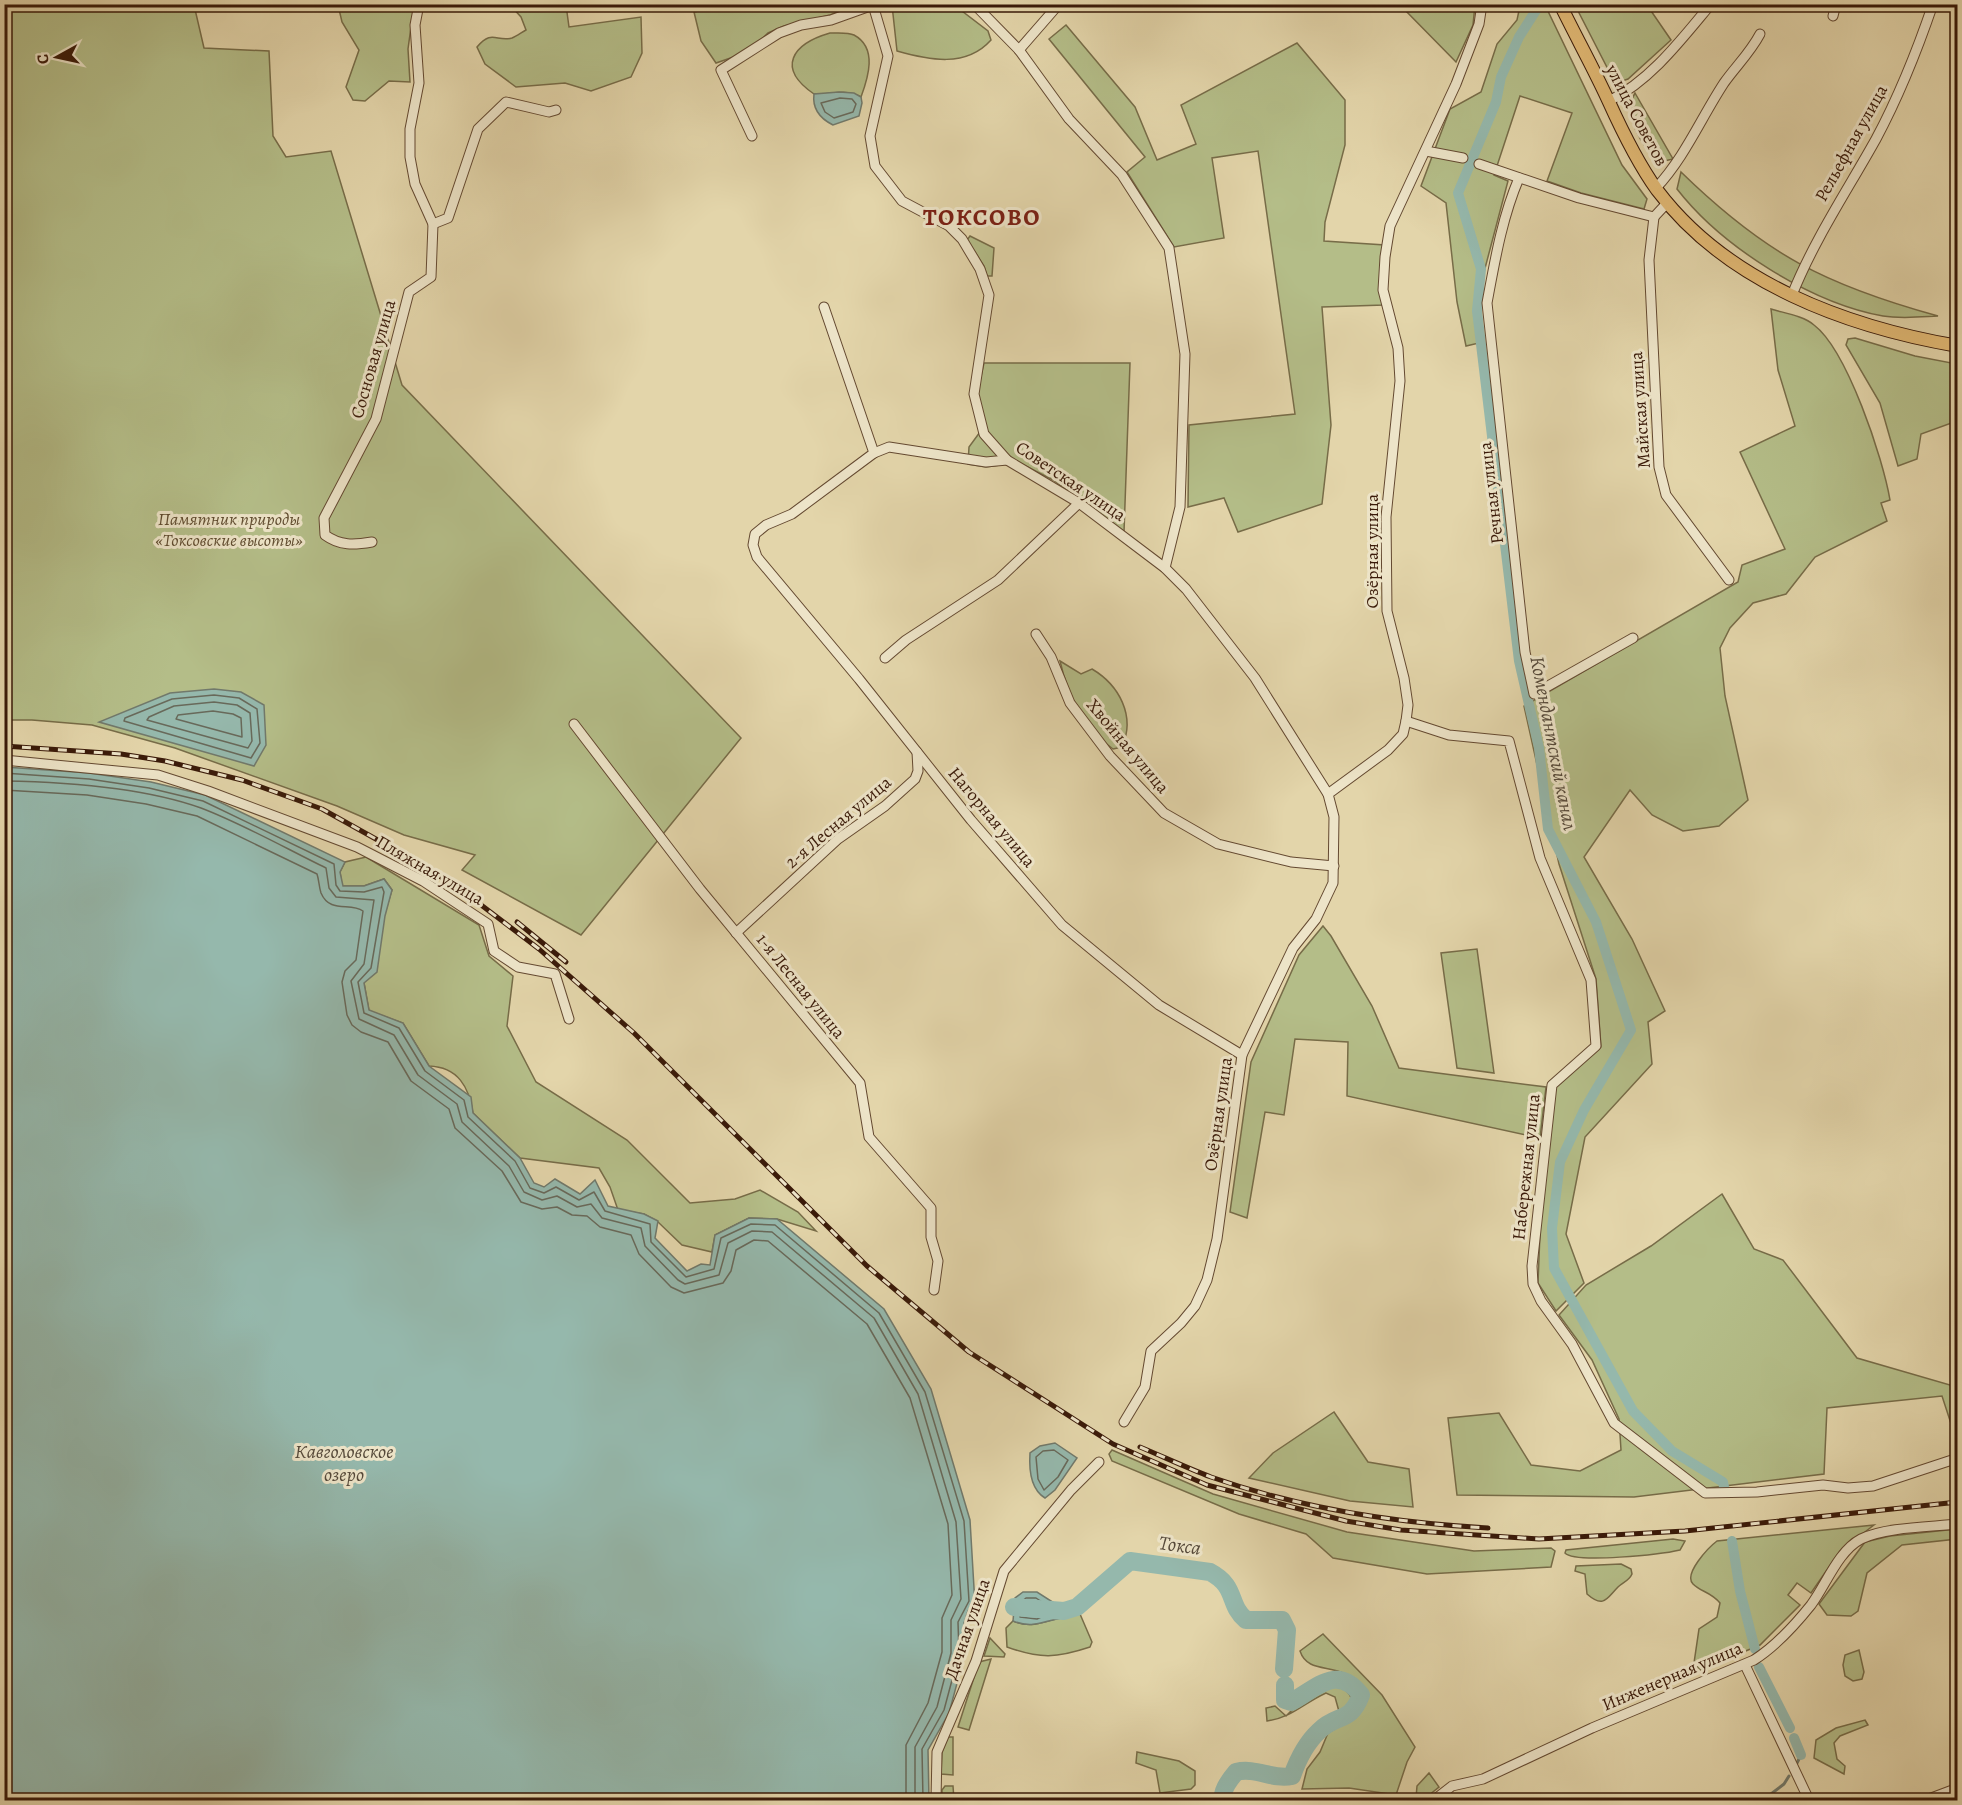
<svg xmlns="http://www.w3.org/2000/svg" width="1962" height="1805" viewBox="0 0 1962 1805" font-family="Alegreya,serif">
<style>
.green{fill:#b4bd88;stroke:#776c48;stroke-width:1.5}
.water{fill:#95b8ac;stroke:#71796b;stroke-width:1.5}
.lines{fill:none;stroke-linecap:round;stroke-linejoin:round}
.shore{stroke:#68695a;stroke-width:1.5}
.stream{stroke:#71796b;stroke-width:3}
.canal{stroke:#95b8ac;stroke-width:10}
.river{stroke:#95b8ac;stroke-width:18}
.minor-casing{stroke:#644931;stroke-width:11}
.major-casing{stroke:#3a1a09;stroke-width:14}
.minor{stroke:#ede4c8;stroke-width:9}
.major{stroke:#e2ba75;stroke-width:12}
.rail-casing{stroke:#3a1a09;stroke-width:5}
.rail{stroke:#ede4c8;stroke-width:3;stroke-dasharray:9;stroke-linecap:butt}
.labels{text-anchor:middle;stroke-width:6;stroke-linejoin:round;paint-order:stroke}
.street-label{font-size:18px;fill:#3a1a09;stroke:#ede4c8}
.park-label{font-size:18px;font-style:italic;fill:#5f4b2f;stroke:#ede4c8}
.water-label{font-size:20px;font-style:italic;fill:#55493a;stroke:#ede4c8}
.district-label{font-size:24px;font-weight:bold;letter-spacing:1.5px;fill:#7a1f14;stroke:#ede4c8}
</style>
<rect width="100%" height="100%" fill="#e3d5aa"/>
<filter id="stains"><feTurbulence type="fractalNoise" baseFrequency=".00333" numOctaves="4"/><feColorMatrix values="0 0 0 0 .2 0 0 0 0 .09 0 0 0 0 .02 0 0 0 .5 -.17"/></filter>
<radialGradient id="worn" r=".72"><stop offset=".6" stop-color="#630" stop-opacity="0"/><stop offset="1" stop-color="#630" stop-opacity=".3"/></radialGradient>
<g class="green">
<path d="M730 4 855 5 830 15 784 26 768 33 748 52 716 63 701 41 694 12Z"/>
<path d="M1410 4 1475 5 1473 25 1456 62 1404 9Z"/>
<path d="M4 5H194L204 48 269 51 273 136 286 157 331 151 402 385 741 738 581 935 462 870 475 855 404 835 337 806 175 748 92 725 32 720H5Z"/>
<path d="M338 5H414L408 49 410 82 389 81 365 101 353 100 346 87 359 50 342 22Z"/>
<path d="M510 5H566L569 27 641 17 642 53 631 77 591 91 565 83 516 87 485 64 477 47C492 29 496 42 512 38 517 36 522 32 526 30L521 17Z"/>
<path d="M892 5H954L988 31 991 40C966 68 929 60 897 51Z"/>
<path d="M1494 5H1545L1622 165 1647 199 1644 209 1581 193 1547 181 1572 113 1520 96 1494 175 1508 181 1474 310 1479 343 1466 346 1457 302 1446 203 1421 186 1450 109 1481 92 1497 44 1517 20 1520 6 1502 11Z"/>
<path d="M1575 5H1647L1671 40 1628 79 1619 82 1613 79Z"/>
<path d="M1066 25 1135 107 1157 160 1196 144 1181 105 1297 43 1345 100V145L1325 222 1324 241 1385 245 1384 305 1322 307 1331 425 1322 504 1238 532 1224 498 1188 507 1189 425 1295 414 1258 151 1212 158 1224 238 1174 247 1127 172 1145 157 1049 39Z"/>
<path d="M830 33C837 33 848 32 854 35 878 48 868 78 861 97 846 88 830 95 814 94 776 68 792 44 830 33Z"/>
<path d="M1635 93 1673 159 1660 162C1642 147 1622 115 1635 93Z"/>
<path d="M1681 172C1765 254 1825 285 1938 316 1919 317 1901 319 1883 316 1811 303 1722 247 1677 189Z"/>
<path d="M970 236 994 248 992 276H987L984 266 967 240Z"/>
<path d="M1771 309C1784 313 1804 316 1814 325 1847 350 1883 458 1890 500L1881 503 1887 521 1815 557 1786 594 1753 603 1730 628 1720 648 1725 696 1748 800 1719 826 1683 831 1652 815 1630 790 1584 857 1632 939 1665 1011 1648 1022 1652 1064 1585 1137 1566 1234 1584 1283 1556 1311 1538 1283 1541 1208 1555 1088 1601 1047 1596 979 1559 864 1524 706 1738 582 1742 565 1785 549 1740 452 1795 426 1778 370Z"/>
<path d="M1855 338 1915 356 1957 364V421L1921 434 1917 459 1898 466 1880 403 1846 345 1848 339Z"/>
<path d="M984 363H1130L1124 532 1053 480 1010 458 1007 464 986 467 968 464 969 447 980 432 977 394Z"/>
<path d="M1060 661 1081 674 1092 669C1119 685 1136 716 1122 747L1113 749C1085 730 1067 693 1060 661Z"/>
<path d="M366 857 479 925 489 956 513 976 507 1026 536 1082 627 1140 690 1203 735 1199 760 1190 798 1212 816 1231 777 1219 749 1218 715 1235 712 1252 682 1245 657 1221 644 1214 618 1210 610 1187 599 1168 520 1158 473 1113C469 1087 458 1067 429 1066L403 1023 369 1011 364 983 392 890 384 879 364 886H342L340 872 345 862Z"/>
<path d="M1323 926 1331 936 1372 1006 1399 1068 1546 1087 1540 1138 1347 1096 1348 1042 1295 1039 1284 1115 1265 1112 1247 1218 1230 1212 1251 1062 1299 955Z"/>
<path d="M1477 949 1494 1073 1457 1068 1441 953Z"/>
<path d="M1722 1194 1754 1249 1783 1260 1857 1358 1957 1387V1442L1942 1396 1827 1408 1824 1474 1634 1497 1457 1495 1448 1418 1499 1413 1531 1465 1580 1471 1621 1450 1619 1419 1592 1360 1559 1315 1586 1285 1651 1246Z"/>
<path d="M1334 1412 1368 1462 1409 1469 1413 1507 1350 1501 1249 1478 1273 1453Z"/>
<path d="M1112 1450 1213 1494 1347 1532 1474 1551 1551 1548 1555 1551 1551 1567 1427 1574 1333 1558 1306 1534 1239 1514 1112 1461 1109 1454Z"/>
<path d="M1874 1525 1840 1551 1811 1593 1797 1583 1788 1595 1800 1605 1760 1645 1700 1670 1694 1663 1699 1629 1717 1617 1720 1603C1711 1592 1701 1592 1693 1584 1683 1574 1709 1547 1717 1541Z"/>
<path d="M1957 1529V1539L1902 1545 1867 1573 1858 1611 1851 1616 1827 1615 1819 1604 1865 1542 1890 1536Z"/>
<path d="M1673 1539 1685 1541 1680 1550C1663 1554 1575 1564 1565 1553L1566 1550Z"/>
<path d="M1621 1564 1631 1569 1632 1574C1629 1581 1623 1582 1618 1587 1607 1598 1604 1609 1587 1594L1585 1574 1575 1571 1576 1566Z"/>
<path d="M1077 1607 1092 1642 1090 1647C1057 1658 1040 1659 1007 1647L1006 1628 1013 1621C1033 1629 1043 1621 1061 1618L1064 1611Z"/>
<path d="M1323 1634 1382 1695 1415 1747 1407 1762 1396 1795 1349 1788 1302 1789 1307 1769 1320 1752 1328 1733 1346 1722 1358 1709 1364 1695C1359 1688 1353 1679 1345 1674 1329 1665 1307 1672 1300 1651Z"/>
<path d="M990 1638 1005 1654 1004 1657 984 1656Z"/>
<path d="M1859 1650 1864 1672 1862 1679 1853 1681 1845 1676 1843 1665 1845 1655Z"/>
<path d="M991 1659 969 1730 958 1727 979 1662Z"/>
<path d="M1330 1685C1343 1685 1354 1694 1352 1708L1340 1715 1335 1697 1326 1693C1302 1704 1293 1717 1267 1721L1266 1708 1275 1706 1286 1716C1297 1705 1315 1687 1330 1685Z"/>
<path d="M1865 1720 1868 1725 1840 1736 1834 1743 1837 1759 1845 1766 1844 1774 1814 1758 1816 1740 1836 1728Z"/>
<path d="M948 1737H953V1775L941 1774 942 1752Z"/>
<path d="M1137 1752 1179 1761 1195 1771V1785L1191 1789 1160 1793 1156 1770 1136 1763Z"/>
<path d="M1429 1773 1439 1787 1424 1799 1416 1798 1417 1786Z"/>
<path d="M945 1786H953L954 1800H942V1790Z"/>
</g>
<g class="water">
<path d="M839 92 854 93 861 97 862 103 859 116 833 125C821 119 812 109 814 94Z"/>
<path d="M214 689 241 692 264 705 266 745 254 766 99 722 170 693Z"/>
<path d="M5 767 89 773 151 782 205 795 345 862 340 872 343 886H364L384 879 392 890 385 916 377 972 364 983 369 1010 403 1023 429 1066 471 1097 473 1113 520 1158 534 1183 544 1187 555 1179 580 1194 595 1180 608 1206 644 1214 658 1221 655 1238 687 1271 701 1264 710 1265 715 1235 749 1218 777 1219 884 1309 931 1389 970 1520 975 1605 968 1611 964 1623 965 1654 949 1713 928 1750 929 1800H5Z"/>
<path d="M1055 1443 1077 1458 1055 1490 1045 1498C1030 1489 1029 1468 1030 1453L1040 1446Z"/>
<path d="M1023 1592H1037L1054 1603 1077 1607 1064 1611 1062 1618C1043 1621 1033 1629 1013 1621L1015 1598Z"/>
<path d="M1234 1775 1222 1795 1223 1800H1216L1215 1796 1218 1795 1226 1778Z"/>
</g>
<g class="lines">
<g class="shore">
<path d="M840 98 852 99 856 104 853 112 834 118 825 112 821 103Z"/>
<path d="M214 695 239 698 257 709 260 743 251 758 124 721 125 718 172 699Z"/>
<path d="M214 702 237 705 250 713 252 741 248 748 147 720 149 717 174 706Z"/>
<path d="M213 711 233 714 241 718 242 737 176 719 178 715Z"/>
<path d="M4 773 89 779 149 788 203 801 334 864 336 885 340 891 364 892 382 887 384 892 371 968 358 982 364 1013 399 1028 425 1071 464 1100 468 1117 515 1161 530 1188 544 1193 556 1187 579 1200 594 1192 605 1211 650 1224 651 1242 686 1277 714 1269 721 1238 751 1224 775 1225 879 1313 925 1392 964 1521 969 1601 958 1622 959 1654 944 1710 922 1749 923 1800"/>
<path d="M4 781C66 782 142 787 201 808 243 824 285 848 326 868L329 888 336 897 374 900 364 964 351 981 359 1019 394 1035 418 1075 457 1104 462 1122 509 1166 524 1192 542 1200 557 1196 577 1207 591 1204 602 1218 641 1228 645 1246 678 1280 685 1284 719 1275 728 1243 752 1231 772 1232 874 1318 918 1394 956 1522 961 1599 951 1620V1653L937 1707 915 1747V1800"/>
<path d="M4 790 87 795 146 804 197 816 317 874C319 880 319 887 321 893 330 914 350 902 363 911L356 960 345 971 342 982 347 1015 352 1025 361 1032 388 1042 411 1081 449 1109 455 1128 502 1171 521 1202 542 1209 557 1207 572 1215 587 1216 600 1227 631 1235 639 1254 671 1287 684 1293 723 1283 731 1271 736 1250 754 1240 768 1241 867 1324 910 1398 948 1524 952 1595 942 1618V1652L928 1703 906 1745V1800"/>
<path d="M1054 1450 1068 1460 1058 1477 1044 1490 1038 1479 1036 1457 1043 1451Z"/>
<path d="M1026 1598H1036L1051 1608 1052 1612 1037 1619 1020 1617 1021 1602Z"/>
</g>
<g class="stream">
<path d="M1797 1763 1801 1755"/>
<path d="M1763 1800 1784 1784 1789 1776"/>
</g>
<g class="canal">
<path d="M1540 4 1519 37 1501 77 1496 102 1458 193 1481 269 1477 311 1519 661 1539 748 1548 829 1596 922 1631 1030 1584 1110 1560 1162 1552 1228 1554 1268 1633 1411 1672 1451 1723 1482 1724 1487"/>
<path d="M1732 1541 1740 1591 1755 1649"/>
<path d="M1759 1667 1790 1728"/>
<path d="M1794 1738 1801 1755"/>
</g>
<g class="river">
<path d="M1014 1607 1064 1611 1077 1607 1130 1561 1210 1572C1238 1587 1227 1604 1246 1620H1282L1287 1630 1284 1669"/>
<path d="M1223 1800C1221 1791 1230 1779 1236 1772 1256 1767 1272 1780 1292 1776 1298 1759 1306 1743 1319 1731 1337 1713 1350 1724 1361 1695 1337 1663 1316 1689 1291 1702L1285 1700V1685"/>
</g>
<g class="minor-casing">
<g id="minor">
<path d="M974 4 1019 50 1069 119 1122 175 1169 248 1185 354 1180 507 1165 568"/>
<path d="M1833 16 1836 4"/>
<path d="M1019 50 1059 4"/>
<path d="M1609 101C1650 81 1681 40 1711 4"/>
<path d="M752 136 721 70 779 33 801 25 831 20 873 5 888 56 870 136 875 166 902 201 949 226 962 239 980 269 989 295 974 394 984 434 1007 460 1079 503 1165 568 1186 589 1255 678 1328 794"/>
<path d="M1426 151 1463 158"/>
<path d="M1479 164 1579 198 1654 217 1668 202"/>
<path d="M1519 178C1502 218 1495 260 1487 303L1525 652 1534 694 1633 638"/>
<path d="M1656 188C1685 157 1701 118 1724 83 1736 66 1750 53 1760 34"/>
<path d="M1654 217 1649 260 1659 467 1666 495 1729 580"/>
<path d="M433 224 448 218 478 129 506 102 549 112 556 110"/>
<path d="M1792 295C1814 240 1847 191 1876 139 1899 96 1917 51 1933 4"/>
<path d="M824 307 874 453 792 514 766 525 755 534 753 545 757 557 859 679 971 820 1062 925 1159 1005 1242 1055"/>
<path d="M874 453 889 447 986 462 1007 460"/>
<path d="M372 542C354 545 340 546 325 535L324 518 376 419 409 292 431 277 433 224 415 184 410 157V129L419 83 415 25 419 4"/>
<path d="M1036 634 1051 657 1070 703 1110 756 1164 813 1218 844 1291 862 1334 866"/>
<path d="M885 658 906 640 998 580 1079 503"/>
<path d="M1406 721 1449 735 1509 741 1540 858 1591 980 1596 1046 1552 1085 1532 1266 1533 1284 1541 1301 1572 1344 1614 1423 1705 1493 1757 1492 1823 1485 1848 1488 1873 1486 1958 1458"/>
<path d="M574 724 700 889 860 1083 869 1137 931 1208V1237L938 1261 934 1290"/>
<path d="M4 760 158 775 208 791 357 847 423 881 488 924 494 951 518 967 555 974 569 1019"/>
<path d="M736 933 838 839 885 806 915 779 918 771 917 752"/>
<path d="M1124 1422 1145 1387 1151 1351 1181 1323 1195 1306 1207 1280 1217 1239 1242 1055 1293 948 1316 919 1333 883 1334 817 1328 794 1388 750 1403 734 1406 721 1408 705 1404 678 1387 611 1386 517 1400 381 1398 348 1383 290 1385 257 1390 226 1456 84 1479 24 1482 4"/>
<path d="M1745 1665 1809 1800"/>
<path d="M936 1800 937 1752 976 1661 1004 1571 1071 1490 1099 1462"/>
<path d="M1434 1800 1452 1786 1483 1779 1592 1728 1754 1660C1776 1646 1795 1625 1811 1605 1826 1585 1838 1551 1861 1539 1885 1527 1931 1527 1958 1524"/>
<path d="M1926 1800 1958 1788"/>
</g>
</g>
<g class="major-casing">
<path id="major" d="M1560 4C1576 37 1594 69 1609 102 1623 133 1637 162 1657 190 1727 283 1847 327 1958 346"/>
</g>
<use href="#minor" class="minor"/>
<use href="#major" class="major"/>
<g class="rail-casing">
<g id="rail">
<path d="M4 746 121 754 165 761 242 780 322 809 419 863 464 892 539 949 634 1033 867 1266 969 1352 1113 1444 1207 1485 1346 1521 1401 1530 1539 1539 1685 1531 1958 1502"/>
<path d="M517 922 566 962"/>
<path d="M1140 1447C1164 1457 1187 1468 1211 1477 1299 1508 1396 1523 1488 1528"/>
</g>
</g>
<use href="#rail" class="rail"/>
</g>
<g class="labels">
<g class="street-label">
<text transform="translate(1637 115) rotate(62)" y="6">улица Советов</text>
<text transform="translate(1851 143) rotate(-61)" y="6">Рельефная улица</text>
<text transform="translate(373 359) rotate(-74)" y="6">Сосновая улица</text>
<text transform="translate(1640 410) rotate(-94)" y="6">Майская улица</text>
<text transform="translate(1071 481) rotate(34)" y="6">Советская улица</text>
<text transform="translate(1491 493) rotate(-97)" y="6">Речная улица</text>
<text transform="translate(1372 551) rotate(-90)" y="6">Озёрная улица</text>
<text transform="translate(1128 746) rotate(50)" y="6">Хвойная улица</text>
<text transform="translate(992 817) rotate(50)" y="6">Нагорная улица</text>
<text transform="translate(838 822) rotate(-40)" y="6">2-я Лесная улица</text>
<text transform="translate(430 870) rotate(30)" y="6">Пляжная улица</text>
<text transform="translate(801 986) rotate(51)" y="6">1-я Лесная улица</text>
<text transform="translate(1218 1114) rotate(-82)" y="6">Озёрная улица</text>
<text transform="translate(1526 1167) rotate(-84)" y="6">Набережная улица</text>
<text transform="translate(967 1629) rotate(-71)" y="6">Дачная улица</text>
<text transform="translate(1672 1676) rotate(-23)" y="6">Инженерная улица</text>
</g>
<g class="park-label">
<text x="229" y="525">Памятник природы<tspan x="229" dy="21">«Токсовские высоты»</tspan></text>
</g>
<g class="water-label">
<text transform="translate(1554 743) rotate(79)" y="7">Комендантский канал</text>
<text x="344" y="1458">Кавголовское<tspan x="344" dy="23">озеро</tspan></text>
<text transform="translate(1180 1545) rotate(8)" y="7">Токса</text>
</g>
<g class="district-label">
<text x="982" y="225">ТОКСОВО</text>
</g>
</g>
<rect width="1962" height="1805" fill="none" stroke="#e3d5aa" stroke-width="24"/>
<rect x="6" y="6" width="1950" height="1793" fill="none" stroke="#3a1a09" stroke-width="3"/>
<rect x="12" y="12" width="1938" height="1781" fill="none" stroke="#3a1a09" stroke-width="1.5"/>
<g transform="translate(57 57) rotate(262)" stroke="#ede4c8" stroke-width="4.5" paint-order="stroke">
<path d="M0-4.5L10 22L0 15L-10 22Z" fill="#3a1a09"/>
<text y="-9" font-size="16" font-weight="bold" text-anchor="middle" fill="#3a1a09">С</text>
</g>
<rect width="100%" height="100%" filter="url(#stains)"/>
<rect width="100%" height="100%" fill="url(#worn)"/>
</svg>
